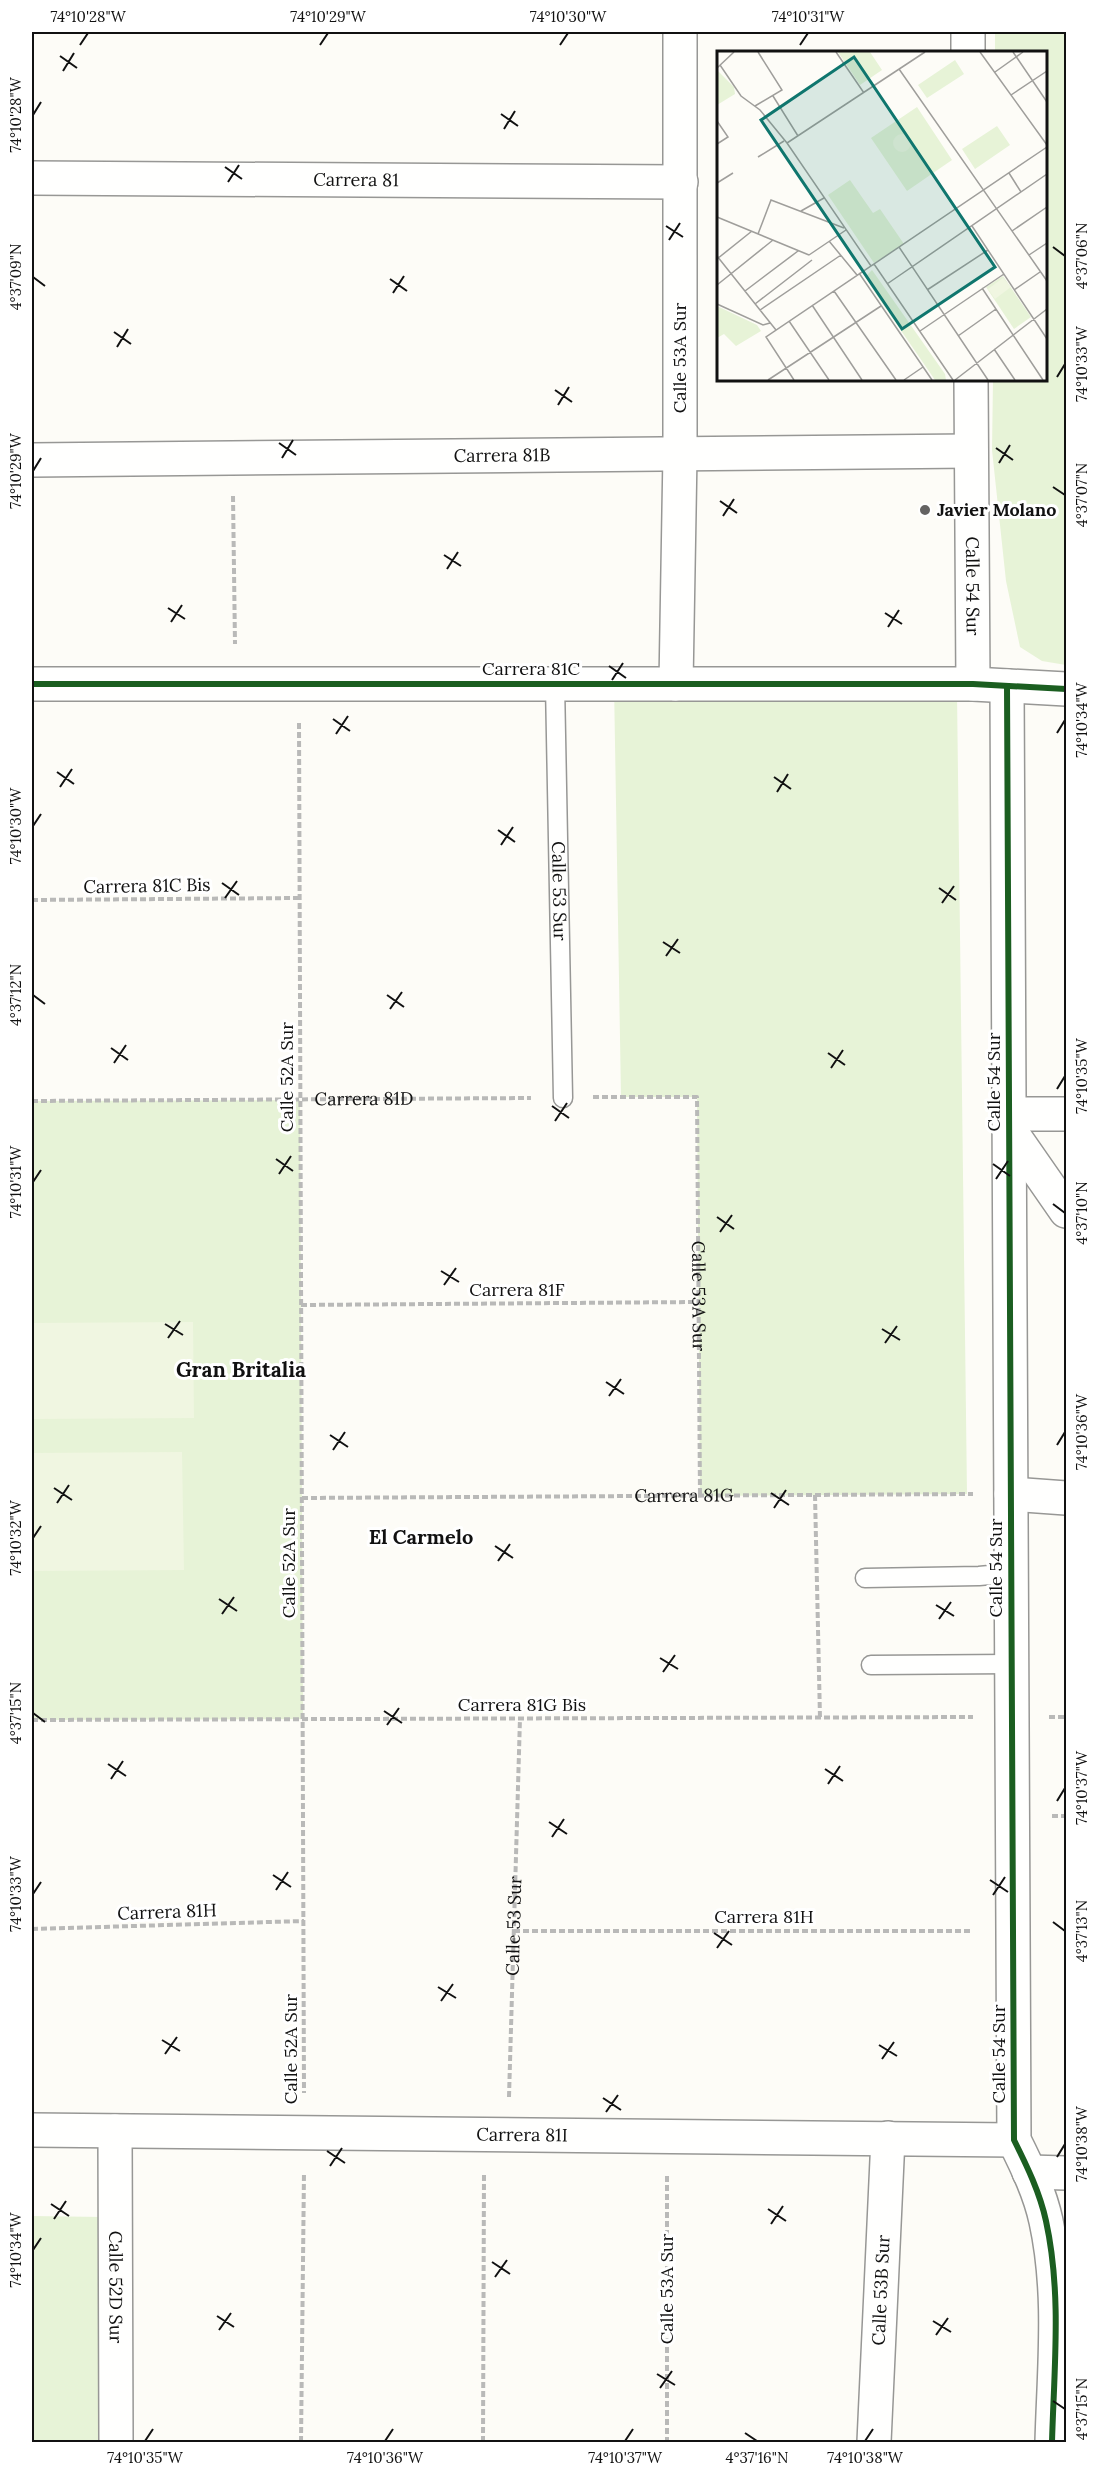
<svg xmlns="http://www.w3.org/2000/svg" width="1098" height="2474" viewBox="0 0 1098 2474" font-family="Lora,serif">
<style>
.green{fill:#e7f3d7}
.pitch{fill:#f0f6e1}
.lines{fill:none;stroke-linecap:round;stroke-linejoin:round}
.service-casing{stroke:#979795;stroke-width:21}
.minor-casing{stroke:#979795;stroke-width:36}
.path{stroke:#b9b9b8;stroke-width:4;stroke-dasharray:6 3;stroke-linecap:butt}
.service{stroke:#fffffe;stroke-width:18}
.minor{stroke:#fffffe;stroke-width:33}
.cycleway-casing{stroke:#fff;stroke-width:10}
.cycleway{stroke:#1b5e20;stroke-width:6}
.ticks{fill:none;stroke:#111;stroke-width:2}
.poi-dot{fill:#646362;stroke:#fff;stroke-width:2}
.labels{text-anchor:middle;stroke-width:6;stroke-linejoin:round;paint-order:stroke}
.street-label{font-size:18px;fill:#111;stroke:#fff}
.poi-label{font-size:18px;font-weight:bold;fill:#111;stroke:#fff;text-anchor:start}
.neighbourhood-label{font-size:20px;font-weight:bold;fill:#111;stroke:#fff}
.quarter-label{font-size:21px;font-weight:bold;fill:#111;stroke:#fff}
.inset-road{fill:none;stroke:#9f9e9b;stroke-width:1.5}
.view{fill:#0f766e;fill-opacity:0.15;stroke:#0f766e;stroke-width:3}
.inset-edge{fill:none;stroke:#111;stroke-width:3}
.neatline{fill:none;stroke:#111;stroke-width:2}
.ticks-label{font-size:15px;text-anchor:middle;fill:#111}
</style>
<rect width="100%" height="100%" fill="#fdfcf7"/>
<g class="green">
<path d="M995 32H1066V665L1042 661 1020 647 1006 581 992 450 993 380H1046V52H995Z"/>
<path d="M614 684 957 694 967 1494 700 1496 697 1097H621Z"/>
<path d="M300 1100 303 1719 32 1720V1101Z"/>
<path d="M32 2216 103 2217V2442H32Z"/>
</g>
<g class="pitch">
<path d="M193 1322 194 1418 32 1419V1323Z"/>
<path d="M182 1452 184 1570 32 1571V1453Z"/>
</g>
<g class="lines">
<g class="service-casing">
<g id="service">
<path id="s5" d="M555 684 563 1098"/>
<path d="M865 1578 979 1576 1011 1573"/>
<path d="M871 1665 1012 1664"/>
</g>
</g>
<g class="minor-casing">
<g id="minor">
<path d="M968 32V52"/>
<path id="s6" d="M32 178 681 182"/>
<path id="s7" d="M971 380 973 684"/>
<path id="s8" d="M32 460 971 451"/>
<path d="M32 684H973L1066 689"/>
<path d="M676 684 680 454V32"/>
<path d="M1007 686 1014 2140C1027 2166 1040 2193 1046 2221 1062 2294 1054 2369 1052 2442"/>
<path d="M1009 1114H1066"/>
<path d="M1009 1129 1066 1211"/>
<path d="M1011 1494 1066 1498"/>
<path id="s9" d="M32 2130 1014 2140"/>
<path id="s10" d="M115 2131 116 2442"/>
<path d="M1029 2172 1066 2173"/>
<path id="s11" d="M874 2442 888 2138"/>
</g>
</g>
<g class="path">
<path d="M233 496 235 644"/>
<path d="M299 723 304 2093"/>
<path d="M32 900 300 898"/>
<path id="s1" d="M593 1097H697L700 1496"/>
<path id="s2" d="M32 1101 531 1098"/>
<path d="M301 1305 698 1302"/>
<path d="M815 1495 820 1718"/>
<path id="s3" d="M302 1498 973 1494"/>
<path d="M1049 1717H1066"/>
<path d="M32 1720 973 1717"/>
<path d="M1052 1816H1066"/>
<path d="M32 1929 304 1921"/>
<path d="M514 1931H973"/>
<path id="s4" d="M509 2097 520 1718"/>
<path d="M667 2176V2442"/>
<path d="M301 2442 304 2172"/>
<path d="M483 2442 484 2173"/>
</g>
<use href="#service" class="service"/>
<use href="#minor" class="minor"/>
<g class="cycleway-casing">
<g id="cycleway">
<path d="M32 684H973L1066 689"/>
<path d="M1007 686 1014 2140C1027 2166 1040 2193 1046 2221 1062 2294 1054 2369 1052 2442"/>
</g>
</g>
<use href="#cycleway" class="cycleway"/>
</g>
<path class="ticks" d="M80 45 88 33M320 45 328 33M560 45 568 33M800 45 808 33M60 56 77 68M63 71 74 53M501 114 518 126M33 115 41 102M504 129 515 111M225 167 242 179M228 182 239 165M666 226 683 237M669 240 680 223M1053 247 1065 256M33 277 45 286M390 279 407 291M393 293 404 276M114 332 131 344M117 347 128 329M1057 377 1065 364M555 390 572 402M558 405 569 387M279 443 296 455M996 448 1013 460M282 458 293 440M999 463 1010 445M33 471 41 458M1053 487 1065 495M720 501 737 513M723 516 734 499M444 555 461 566M447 569 458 552M168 608 185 619M885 613 902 624M171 622 182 605M888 627 899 610M609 666 626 678M612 680 623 663M333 719 350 731M1057 733 1065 720M336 734 348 716M57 772 74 784M774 777 791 789M60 787 72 769M777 792 788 774M33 826 41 814M498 830 515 842M501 845 513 827M222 883 239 895M939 888 956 900M225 898 237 881M942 903 954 886M663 942 680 953M666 956 678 939M33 995 45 1004M387 995 404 1007M390 1009 402 992M111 1048 128 1060M828 1053 845 1065M114 1063 126 1045M831 1068 843 1050M1057 1089 1065 1076M552 1106 569 1118M555 1121 567 1103M276 1159 293 1171M993 1164 1010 1176M279 1174 291 1156M996 1179 1008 1161M33 1182 41 1170M1053 1204 1065 1213M717 1217 734 1229M720 1232 732 1215M441 1271 459 1282M444 1285 456 1268M165 1324 183 1335M882 1329 900 1340M168 1338 180 1321M885 1343 897 1326M606 1382 624 1394M609 1396 621 1379M330 1435 348 1447M1057 1445 1065 1432M333 1450 345 1432M54 1488 72 1500M771 1493 789 1505M57 1503 69 1485M774 1508 786 1490M33 1538 41 1526M495 1546 513 1558M498 1561 510 1544M219 1599 237 1611M936 1605 954 1616M222 1614 234 1597M939 1619 951 1602M660 1658 678 1669M663 1672 675 1655M384 1711 402 1723M33 1713 45 1722M387 1725 399 1708M108 1764 126 1776M825 1769 843 1781M111 1779 123 1761M828 1784 840 1766M1057 1801 1065 1788M549 1822 567 1834M552 1837 564 1819M273 1875 291 1887M990 1880 1008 1892M276 1890 288 1872M33 1894 41 1882M993 1895 1005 1877M1053 1922 1065 1931M714 1933 732 1945M717 1948 729 1931M438 1987 456 1998M441 2001 453 1984M162 2040 180 2051M879 2045 897 2056M165 2054 177 2037M882 2059 894 2042M603 2098 621 2110M606 2112 618 2095M327 2151 345 2163M1057 2157 1065 2144M330 2166 342 2148M51 2204 69 2216M768 2209 786 2221M54 2219 66 2201M771 2224 783 2206M33 2250 41 2238M492 2262 510 2274M495 2277 507 2260M217 2316 234 2327M933 2321 951 2332M219 2330 231 2313M936 2335 948 2318M657 2374 675 2385M660 2388 672 2371M1053 2401 1065 2409M745 2433 757 2441M145 2441 153 2429M385 2441 393 2429M625 2441 633 2429M865 2441 873 2429"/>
<circle class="poi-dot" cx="925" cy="510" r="6"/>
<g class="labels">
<g class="street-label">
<text dy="6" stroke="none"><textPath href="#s6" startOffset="324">Carrera 81</textPath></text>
<text transform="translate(680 358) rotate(-90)" y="6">Calle 53A Sur</text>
<text dy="6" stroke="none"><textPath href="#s8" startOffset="470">Carrera 81B</textPath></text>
<text dy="6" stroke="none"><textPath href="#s7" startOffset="206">Calle 54 Sur</textPath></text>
<text x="531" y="675">Carrera 81C</text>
<text transform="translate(147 886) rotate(-1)" y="6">Carrera 81C Bis</text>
<text dy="6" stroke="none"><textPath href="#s5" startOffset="207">Calle 53 Sur</textPath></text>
<text transform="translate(287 1077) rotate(-90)" y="6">Calle 52A Sur</text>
<text transform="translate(994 1082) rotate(-90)" y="6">Calle 54 Sur</text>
<text dy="6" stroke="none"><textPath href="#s2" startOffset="332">Carrera 81D</textPath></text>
<text x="517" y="1296">Carrera 81F</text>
<text dy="6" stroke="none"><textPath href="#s1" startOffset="303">Calle 53A Sur</textPath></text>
<text dy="6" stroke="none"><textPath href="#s3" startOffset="382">Carrera 81G</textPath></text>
<text transform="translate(289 1563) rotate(-90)" y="6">Calle 52A Sur</text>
<text transform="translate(996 1568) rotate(-90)" y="6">Calle 54 Sur</text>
<text x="522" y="1711">Carrera 81G Bis</text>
<text transform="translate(167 1912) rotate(-2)" y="6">Carrera 81H</text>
<text x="764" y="1923">Carrera 81H</text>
<text dy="6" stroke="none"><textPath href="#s4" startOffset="171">Calle 53 Sur</textPath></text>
<text transform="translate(291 2049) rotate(-90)" y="6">Calle 52A Sur</text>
<text transform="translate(999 2054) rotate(-90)" y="6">Calle 54 Sur</text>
<text dy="6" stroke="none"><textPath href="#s9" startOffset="490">Carrera 81I</textPath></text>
<text dy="6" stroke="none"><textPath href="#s10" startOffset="156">Calle 52D Sur</textPath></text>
<text transform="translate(667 2289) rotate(-90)" y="6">Calle 53A Sur</text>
<text dy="6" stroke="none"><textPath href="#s11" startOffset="152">Calle 53B Sur</textPath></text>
</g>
<g class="poi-label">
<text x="937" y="516">Javier Molano</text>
</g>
<g class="neighbourhood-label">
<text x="421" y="1544">El Carmelo</text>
</g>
<g class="quarter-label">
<text x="241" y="1377">Gran Britalia</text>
</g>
</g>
<g transform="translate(717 51)">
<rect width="330" height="330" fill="#fdfcf7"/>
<path d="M121 1H153L165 19 143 34ZM238 9 247 23 210 47 201 34ZM1 20 17 36 18 43 0 54ZM200 56 235 109 190 140 154 87ZM280 75 293 94 258 118 245 98ZM133 129 156 162 163 158 187 193 157 212 111 144ZM155 219 228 323 229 329H218L163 249 148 226ZM286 225 314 266 297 278 269 236ZM0 255 40 274 44 280 19 295 7 283 0 287Z" fill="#e7f3d7"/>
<path d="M176 92a9 9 0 1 1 18 0a9 9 0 1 1-18 0ZM286 227 294 236 278 248 271 238Z" fill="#f0f6e1"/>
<path class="inset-road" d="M119 1 147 42M263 1 330 94M296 1 330 51M3 14 24 45 43 59 70 92 154 215M0 17 17 1M182 18 330 230M278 21 306 1M294 44 330 20M56 45 81 85M38 55 65 39 41 1M0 70 11 86 0 93M70 92 208 1M41 106 67 90M292 122 304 141M0 132 16 122M84 160 107 147M0 166 92 204M255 175 330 288M295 180 330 156M41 183 54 149 127 177M112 190 140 224M182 196 271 329M92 204 129 179M312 204 330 192M0 205 59 279M0 208 35 180M157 213 236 329M142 222 215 329M170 233 330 123M0 234 56 189M265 237 326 329M210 239 271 199M297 239 323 221M28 240 81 200M117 240 179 329M0 253 46 274 53 272M38 253 95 209M95 254 145 329M43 259 124 204M72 270 112 329M203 280 287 223M241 285 279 258M277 298 298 329M51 329 164 255M77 329 49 286 330 96M187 329 206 316M238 329 330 258"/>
<path class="view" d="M137 6 278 216 185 278 44 69Z"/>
<rect width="330" height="330" class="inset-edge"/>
</g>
<rect width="1098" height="2474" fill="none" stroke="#ffffff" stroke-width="66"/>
<rect x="33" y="33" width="1032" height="2408" class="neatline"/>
<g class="ticks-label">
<text x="88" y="22">74°10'28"W</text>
<text x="328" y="22">74°10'29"W</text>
<text x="568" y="22">74°10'30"W</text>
<text x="808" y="22">74°10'31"W</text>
<text transform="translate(16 115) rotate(-90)" y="5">74°10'28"W</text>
<text transform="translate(1082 256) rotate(-90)" y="5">4°37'06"N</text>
<text transform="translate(16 277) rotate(-90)" y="5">4°37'09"N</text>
<text transform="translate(1082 364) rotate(-90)" y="5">74°10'33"W</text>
<text transform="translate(16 471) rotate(-90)" y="5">74°10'29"W</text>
<text transform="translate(1082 495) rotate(-90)" y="5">4°37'07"N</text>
<text transform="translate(1082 720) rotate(-90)" y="5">74°10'34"W</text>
<text transform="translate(16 826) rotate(-90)" y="5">74°10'30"W</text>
<text transform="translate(16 995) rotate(-90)" y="5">4°37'12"N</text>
<text transform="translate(1082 1076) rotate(-90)" y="5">74°10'35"W</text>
<text transform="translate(16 1182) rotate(-90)" y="5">74°10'31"W</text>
<text transform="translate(1082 1213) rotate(-90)" y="5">4°37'10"N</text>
<text transform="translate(1082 1432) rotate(-90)" y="5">74°10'36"W</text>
<text transform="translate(16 1538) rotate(-90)" y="5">74°10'32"W</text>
<text transform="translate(16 1713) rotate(-90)" y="5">4°37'15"N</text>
<text transform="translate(1082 1788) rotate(-90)" y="5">74°10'37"W</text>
<text transform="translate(16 1894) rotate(-90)" y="5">74°10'33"W</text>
<text transform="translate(1082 1931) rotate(-90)" y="5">4°37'13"N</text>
<text transform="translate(1082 2144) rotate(-90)" y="5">74°10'38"W</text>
<text transform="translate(16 2250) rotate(-90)" y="5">74°10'34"W</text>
<text transform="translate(1082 2409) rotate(-90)" y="5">4°37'15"N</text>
<text x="145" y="2463">74°10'35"W</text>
<text x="385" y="2463">74°10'36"W</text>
<text x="625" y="2463">74°10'37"W</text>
<text x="757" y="2463">4°37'16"N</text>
<text x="865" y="2463">74°10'38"W</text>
</g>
</svg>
